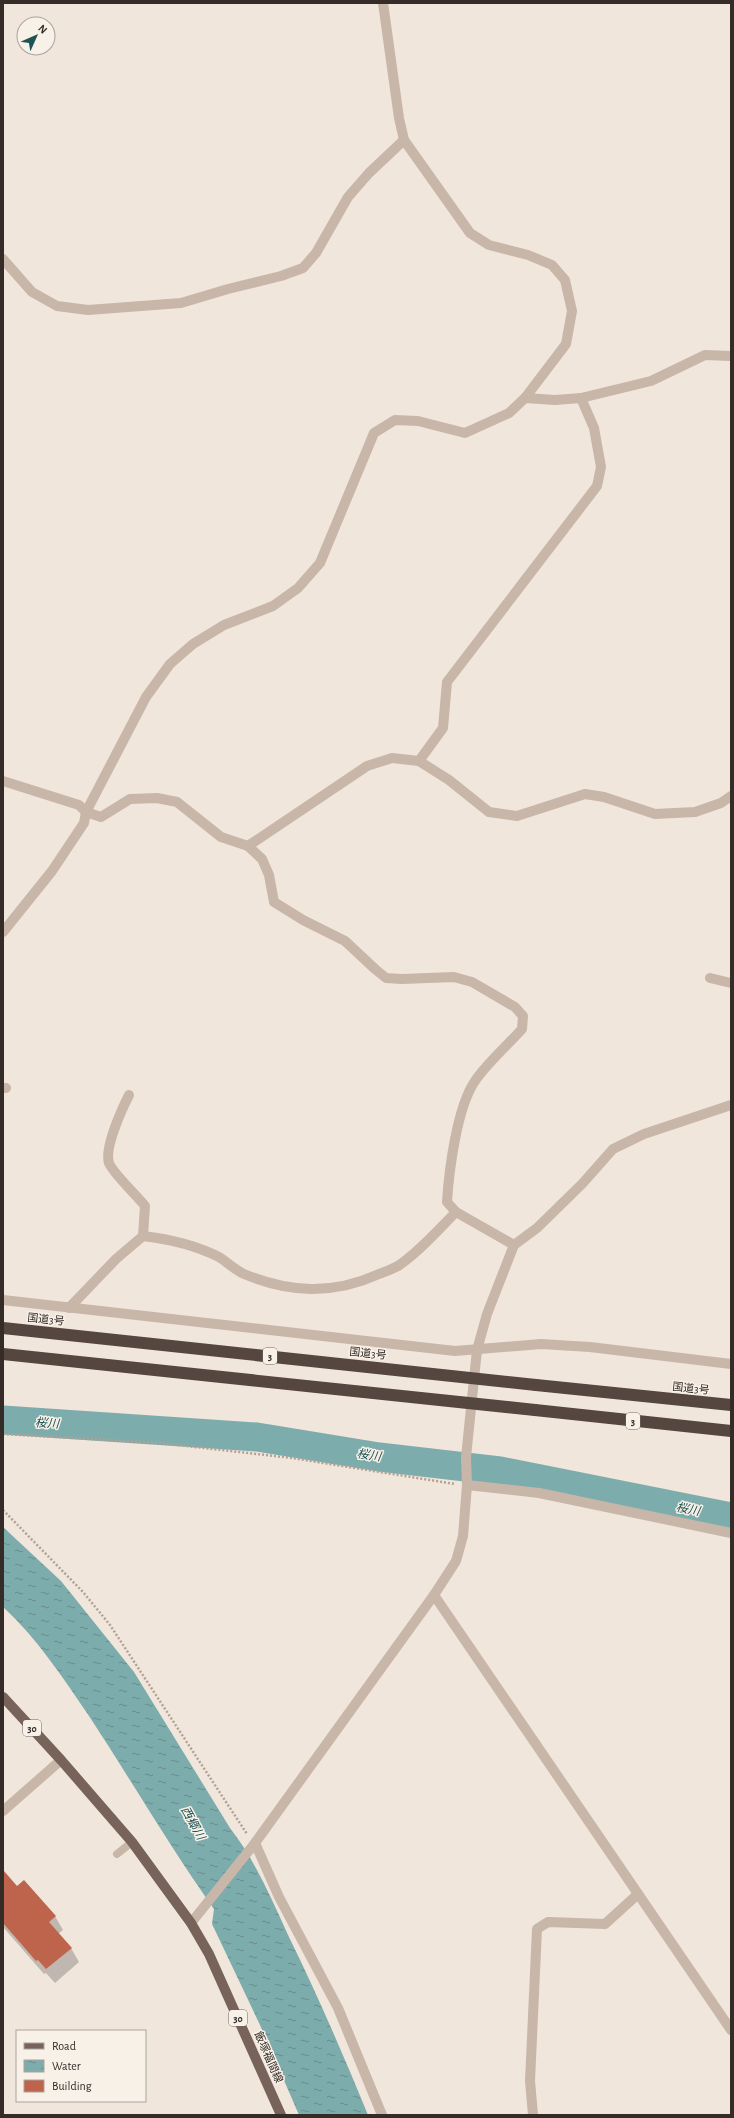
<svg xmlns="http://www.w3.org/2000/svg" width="734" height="2118" viewBox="0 0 734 2118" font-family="'Alegreya Sans','Noto Sans JP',sans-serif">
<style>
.water{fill:url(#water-ripples)}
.shadow{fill:#0003}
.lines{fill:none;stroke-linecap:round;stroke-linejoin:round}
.river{stroke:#7dacac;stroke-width:29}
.building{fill:#bf644c}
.path{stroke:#b4a093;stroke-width:2.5;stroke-dasharray:2 2;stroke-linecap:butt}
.lane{stroke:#c8b6a9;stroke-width:8}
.street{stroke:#c8b6a9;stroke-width:10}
.primary{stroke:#77635a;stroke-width:10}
.highway{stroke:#564640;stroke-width:12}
.highway-bridge{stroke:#564640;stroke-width:12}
.labels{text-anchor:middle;stroke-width:3;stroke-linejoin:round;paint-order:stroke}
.shield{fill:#f8f1e8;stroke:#706762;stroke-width:1}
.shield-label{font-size:10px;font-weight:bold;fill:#352c28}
.street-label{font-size:11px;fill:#352c28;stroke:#f8f1e8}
.water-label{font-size:12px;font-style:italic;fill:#205355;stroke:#f8f1e8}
</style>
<defs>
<pattern id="water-ripples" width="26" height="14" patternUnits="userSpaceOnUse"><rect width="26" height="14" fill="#7dacac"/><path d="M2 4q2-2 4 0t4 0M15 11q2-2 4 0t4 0" fill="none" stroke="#678c8c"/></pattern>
</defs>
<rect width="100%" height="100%" fill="#f1e6dc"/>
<path class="water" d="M3 1527 61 1581 134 1672 230 1828C255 1860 271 1898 288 1935 317 1994 343 2054 368 2115H299L260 2025 212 1924 214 1909C170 1847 131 1780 89 1716 63 1678 37 1638 3 1607Z"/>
<path class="shadow" d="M4 1873 17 1888 55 1916 63 1930 58 1934 71 1948 79 1962 55 1983 46 1973 44 1974 3 1927Z"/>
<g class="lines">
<path class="river" d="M3 1420 257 1437 379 1457 500 1471 731 1517"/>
</g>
<path class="building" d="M4 1871 17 1886 24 1880 56 1916 49 1922 72 1948 46 1969 38 1960 36 1961 3 1923Z"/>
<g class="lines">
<g class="path">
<path d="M3 1434 160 1443 292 1458 455 1484"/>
<path d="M3 1510 83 1592 110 1625 247 1834"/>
</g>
<path class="lane" d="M117 1854 132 1842"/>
<g class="street">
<path d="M3 259 32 292 57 306 88 310 181 303 228 289 281 276 303 268 316 253 348 197 369 173 404 140"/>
<path d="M525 398 555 400 581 398 651 381 705 355 731 356"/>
<path d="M419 761 443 728 447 682 597 486 601 467 594 428 581 398"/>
<path d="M3 781 79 805 86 812 101 817 130 799 157 798 177 802 221 837 248 846 262 859 269 875 274 902 303 920 345 941 375 969 386 978 402 979 454 977 472 982 515 1007 523 1016 522 1029C507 1046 488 1062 475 1081 457 1107 449 1170 447 1202L456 1212 514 1245"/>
<path d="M248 846 367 766 392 758 419 761 449 780 489 812 517 816 585 794 604 797 655 814 695 812 721 803 731 796"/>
<path d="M3 932 52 871 84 823 86 812 146 697 170 664 193 644 224 625 273 606 298 588 320 563 374 433 395 420 418 421 465 433 509 413 525 398 566 344 572 311 565 280 552 265 528 255 489 245 470 233 404 140 399 118 383 3"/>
<path d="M710 978 731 983"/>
<path d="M3 1088H6"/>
<path d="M129 1095C122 1109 104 1148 109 1163 112 1172 138 1197 145 1206L143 1236"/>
<path d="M3 1300 455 1351 541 1344 590 1347 731 1364"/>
<path d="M69 1308 116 1259 143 1236C169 1239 195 1245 219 1257 227 1262 235 1270 244 1274 290 1293 333 1295 379 1274 385 1272 392 1269 398 1266 419 1252 438 1230 456 1212"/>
<path d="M467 1485 539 1493 731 1533"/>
<path d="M434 1595 731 2030"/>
<path d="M3 1811 61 1760"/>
<path d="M255 1843 279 1897 338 2008 382 2115"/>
<path d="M191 1923 255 1843 434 1595 456 1561 463 1536 467 1485 466 1457 477 1350 487 1314 514 1245 537 1228 582 1184 613 1149 644 1134 731 1105"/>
<path d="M533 2115 530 2081 537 1929 548 1922 605 1924 638 1894"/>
</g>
<path class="primary" d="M3 1697 61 1760 132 1842 191 1923 209 1954 281 2115"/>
<g class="highway">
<path d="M536 1385 731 1405"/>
<path d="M535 1410 731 1431"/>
</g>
<g class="highway-bridge">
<path d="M3 1328 536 1385"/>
<path d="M3 1354 535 1410"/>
</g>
</g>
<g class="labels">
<g class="shield">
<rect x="263" y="1348" width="14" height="16" rx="3"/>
<rect x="626" y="1413" width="14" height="16" rx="3"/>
<rect x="23" y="1720" width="18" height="16" rx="3"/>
<rect x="229" y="2010" width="18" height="16" rx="3"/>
</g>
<g class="shield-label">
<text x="270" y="1360">3</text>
<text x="633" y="1425">3</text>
<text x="32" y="1732">30</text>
<text x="238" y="2022">30</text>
</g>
<g class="street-label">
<text transform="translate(46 1319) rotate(6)" y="4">国道3号</text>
<text transform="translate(368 1353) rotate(6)" y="4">国道3号</text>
<text transform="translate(691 1388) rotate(6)" y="4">国道3号</text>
<text transform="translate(269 2057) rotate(66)" y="4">飯塚福間線</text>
</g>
<g class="water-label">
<text transform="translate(47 1423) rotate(4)" y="4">桜川</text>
<text transform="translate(369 1455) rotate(8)" y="4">桜川</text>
<text transform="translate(688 1509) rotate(11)" y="4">桜川</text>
<text transform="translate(193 1823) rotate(61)" y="4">西郷川</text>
</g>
</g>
<rect width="734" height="2118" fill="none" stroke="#352c28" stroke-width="8"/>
<rect x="16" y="2030" width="130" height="72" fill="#f8f1e8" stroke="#aaa29b"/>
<rect x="24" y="2043" width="20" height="6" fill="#77635a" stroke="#aaa29b"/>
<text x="52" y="2050" font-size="12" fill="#352c28">Road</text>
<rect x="24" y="2060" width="20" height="12" fill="url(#water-ripples)" stroke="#aaa29b"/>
<text x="52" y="2070" font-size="12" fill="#352c28">Water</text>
<rect x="24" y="2080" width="20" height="12" fill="#bf644c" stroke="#aaa29b"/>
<text x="52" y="2090" font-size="12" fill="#352c28">Building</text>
<g transform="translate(36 36) rotate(45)"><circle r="19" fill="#f8f1e8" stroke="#aaa29b"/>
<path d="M0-3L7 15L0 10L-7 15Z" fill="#205355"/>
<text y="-6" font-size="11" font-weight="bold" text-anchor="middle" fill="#352c28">N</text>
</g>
</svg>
